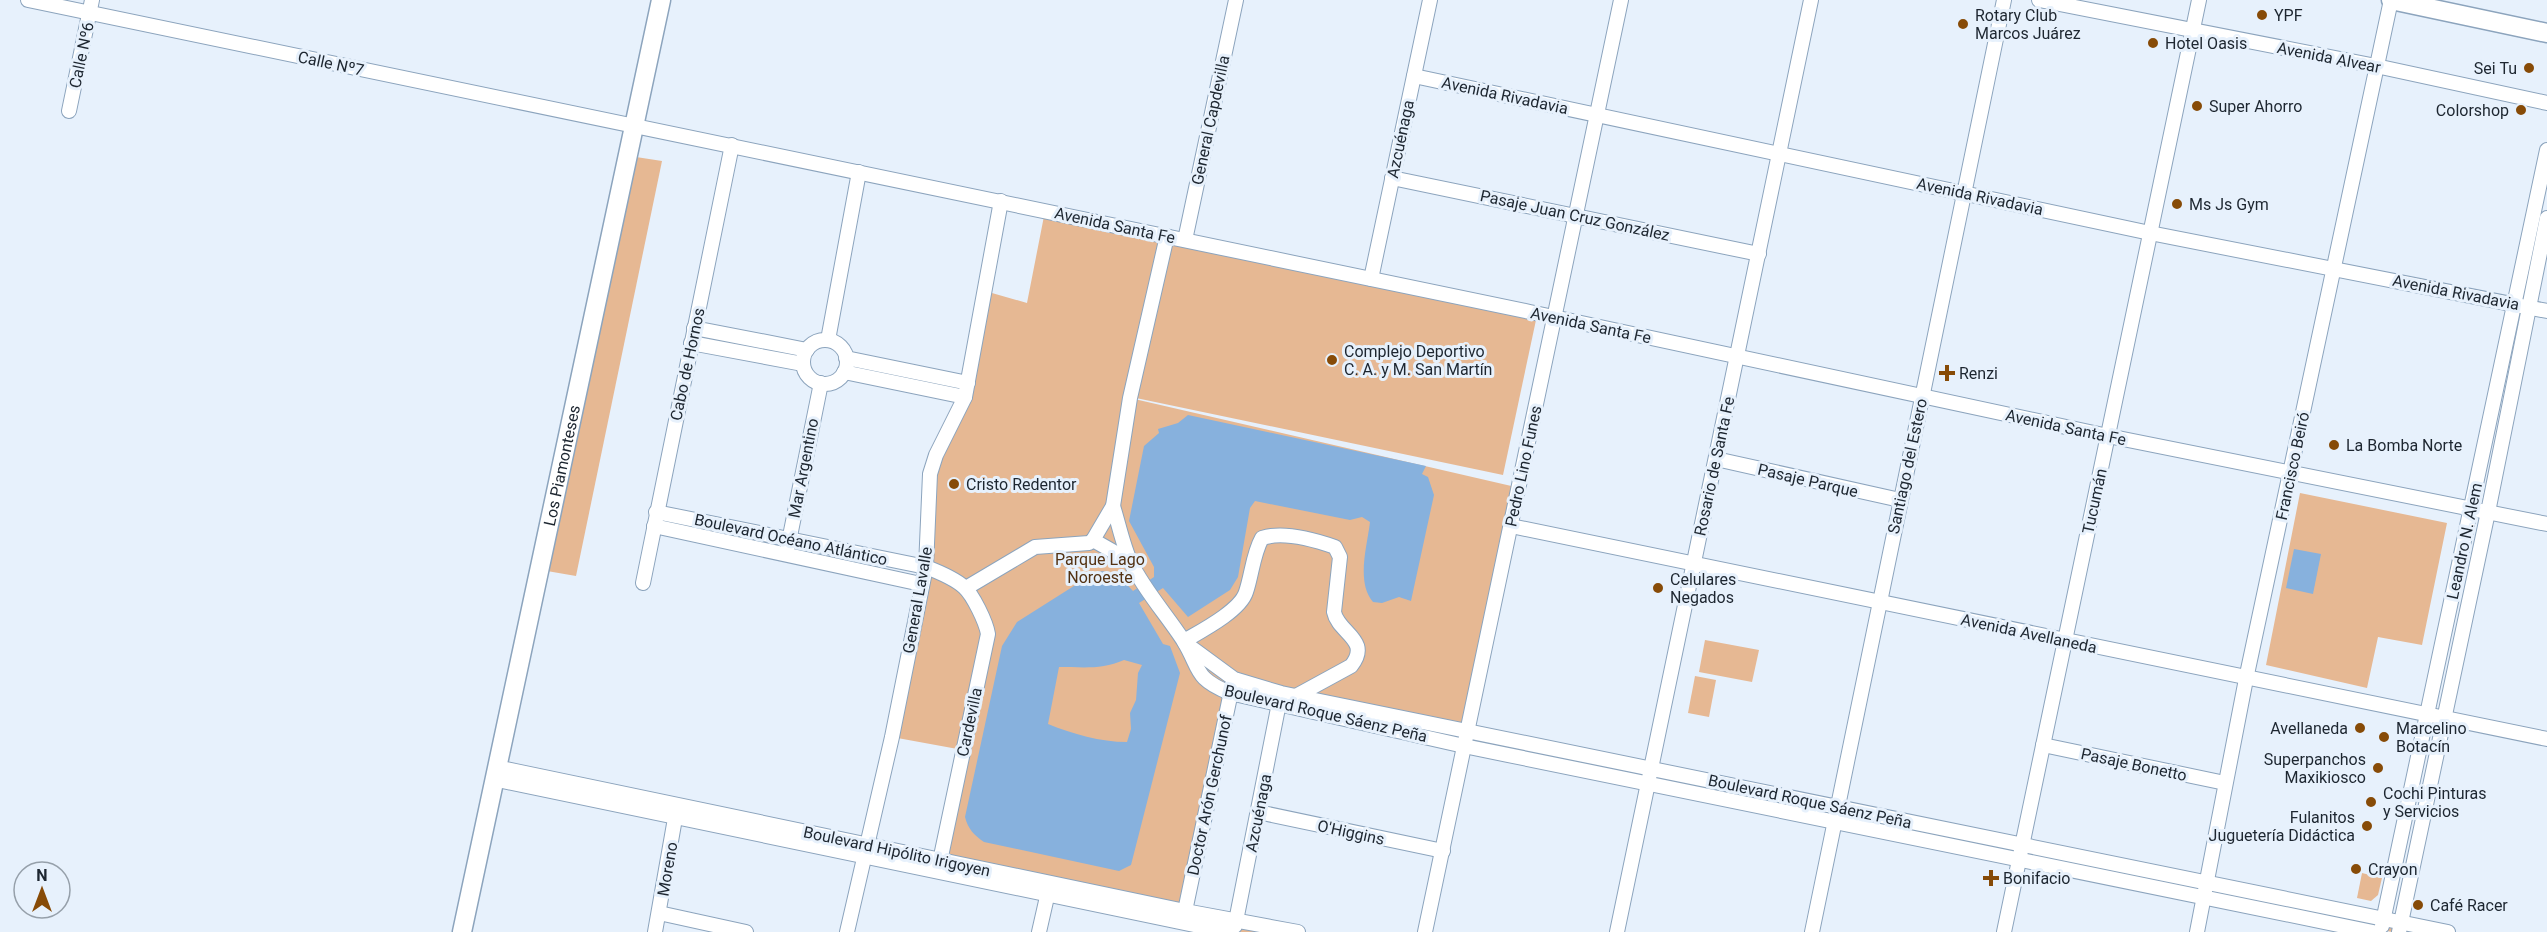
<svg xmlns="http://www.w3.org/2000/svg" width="2547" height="932" viewBox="0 0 2547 932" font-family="Roboto,sans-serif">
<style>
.green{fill:#e6b893}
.water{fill:#87b1dd;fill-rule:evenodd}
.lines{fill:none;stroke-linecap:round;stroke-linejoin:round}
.minor-casing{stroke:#8ca4bd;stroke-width:16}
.major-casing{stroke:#8ca4bd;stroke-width:21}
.minor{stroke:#fff;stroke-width:14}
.major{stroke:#fff;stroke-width:18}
.poi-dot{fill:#874b07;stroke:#e7f1fc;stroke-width:2}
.labels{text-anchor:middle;stroke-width:6;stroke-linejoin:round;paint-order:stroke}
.poi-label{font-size:16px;fill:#1d2630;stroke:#e7f1fc;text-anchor:start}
.street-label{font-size:16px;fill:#1d2630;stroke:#e7f1fc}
.park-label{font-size:16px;fill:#533213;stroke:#e7f1fc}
</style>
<rect width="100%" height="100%" fill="#e7f1fc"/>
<g class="green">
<path d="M636 157 662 161 576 576 547 571Z"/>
<path d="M1045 211 1167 236 1130 398 1520 488 1468 730 1234 679 1186 909 1298 932H1228L940 860 963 750 892 737 921 584 930 474 952 421 985 291 1027 303Z"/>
<path d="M1169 243 1536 320 1503 475 1136 398Z"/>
<path d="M2300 493 2447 523 2422 645 2378 637 2367 688 2266 665Z"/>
<path d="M1705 640 1759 650 1752 682 1699 672Z"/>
<path d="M1695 676 1716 680 1709 717 1688 713Z"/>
<path d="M1314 703 2420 932H2392L1312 709Z"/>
<path d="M2362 873 2382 878 2378 895 2371 901 2357 898Z"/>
</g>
<g class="water">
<path d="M1188 415 1426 466 1422 474 1428 477 1434 495 1411 601 1399 597 1382 603 1373 602C1356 582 1367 547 1370 522L1362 517 1350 520 1255 501 1250 508 1238 577 1230 590 1188 617 1163 588 1139 603 1163 644 1170 646 1180 673 1131 865 1119 871 984 842C974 835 968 829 965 817L1002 646 1017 622 1096 572C1114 568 1122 579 1133 591L1154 577V567L1129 521 1144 446 1159 433 1158 429 1178 423ZM1124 660 1142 665 1138 673 1136 700 1130 713 1131 729 1127 742C1100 742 1073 734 1048 724L1059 667C1082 667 1102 670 1124 660Z"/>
<path d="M2294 549 2321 554 2313 594 2286 588Z"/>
</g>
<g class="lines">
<g class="minor-casing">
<g id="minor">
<path d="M28 0 1530 312 2108 436 2547 524"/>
<path d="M2039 0 2376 66 2547 103"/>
<path d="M1414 76 2150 233 2547 311"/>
<path d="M69 111 92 0"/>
<path d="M1392 178 1759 254"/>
<path d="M1185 240 1236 0"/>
<path d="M1371 279 1430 0"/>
<path d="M694 328 807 350"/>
<path d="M828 340 859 172"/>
<circle cx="825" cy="362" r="22"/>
<path d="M691 343 803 364"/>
<path d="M846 358 968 383"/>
<path d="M844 372 965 397"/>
<path d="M1716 459 1900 500"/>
<path d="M1113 506C1119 525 1123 546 1131 563 1145 591 1166 614 1183 640 1201 669 1193 678 1230 693L1464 746 2373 932"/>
<path d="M656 512 926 567C939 572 954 578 964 587 973 595 986 622 988 634L940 861"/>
<path d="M654 526 921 584"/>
<path d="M1511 526 2547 739"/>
<path d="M1093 540 1130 561"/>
<path d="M788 546 821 383"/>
<path d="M643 583 732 145"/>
<path d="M966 588 1035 547 1089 543 1093 540 1113 506 1130 398 1167 236"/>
<path d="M1184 641C1201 631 1240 611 1246 592 1252 574 1253 554 1262 538 1283 531 1315 540 1335 547L1340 557 1334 612C1338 633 1372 640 1351 666L1296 696"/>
<path d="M1185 643 1234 679 1281 693 2448 932"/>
<path d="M2043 745 2225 783"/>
<path d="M496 767 1185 911 1298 932"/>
<path d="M493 779 1228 932"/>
<path d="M1258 812 1443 851"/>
<path d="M1185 911 1232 687"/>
<path d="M659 913 746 932"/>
<path d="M1235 926 1280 698"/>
<path d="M2382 926 2547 150"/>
<path d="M655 932 677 807"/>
<path d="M847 932 892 737 926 567 930 474 936 455 965 397 1001 201"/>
<path d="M1039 932 1049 888"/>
<path d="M1425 932 1621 0"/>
<path d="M1617 932 1811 0"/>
<path d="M1812 932 2004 0"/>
<path d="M2004 932 2199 0"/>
<path d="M2197 932 2246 679 2391 0"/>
<path d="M2399 932 2488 512 2547 218"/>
</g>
</g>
<g class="major-casing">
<g id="major">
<path d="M2391 0 2547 33"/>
<path id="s1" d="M462 932 661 0"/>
</g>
</g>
<use href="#minor" class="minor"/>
<use href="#major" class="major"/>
</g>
<g class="poi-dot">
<circle cx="2262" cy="15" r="6"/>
<circle cx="1963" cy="24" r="6"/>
<circle cx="2153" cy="43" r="6"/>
<circle cx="2529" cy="68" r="6"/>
<circle cx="2197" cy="106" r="6"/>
<circle cx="2521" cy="110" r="6"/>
<circle cx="2177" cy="204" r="6"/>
<circle cx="1332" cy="360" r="6"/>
<path d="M1944 364h6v6h6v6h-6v6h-6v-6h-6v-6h6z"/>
<circle cx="2334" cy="445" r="6"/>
<circle cx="954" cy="484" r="6"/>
<circle cx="1658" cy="588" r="6"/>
<circle cx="2360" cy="728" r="6"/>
<circle cx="2384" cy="737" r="6"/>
<circle cx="2378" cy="768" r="6"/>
<circle cx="2371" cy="802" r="6"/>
<circle cx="2367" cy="826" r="6"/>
<circle cx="2356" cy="869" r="6"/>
<path d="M1988 869h6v6h6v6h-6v6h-6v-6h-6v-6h6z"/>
<circle cx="2418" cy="905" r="6"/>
</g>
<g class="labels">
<g class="poi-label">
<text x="1975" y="21">Rotary Club<tspan x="1975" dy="18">Marcos Juárez</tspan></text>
<text x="2274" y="21">YPF</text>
<text x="2165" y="49">Hotel Oasis</text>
<text x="2517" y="74" text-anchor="end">Sei Tu</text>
<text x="2209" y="112">Super Ahorro</text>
<text x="2509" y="116" text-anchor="end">Colorshop</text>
<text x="2189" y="210">Ms Js Gym</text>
<text x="1344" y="357">Complejo Deportivo<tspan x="1344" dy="18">C. A. y M. San Martín</tspan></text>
<text x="1959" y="379">Renzi</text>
<text x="2346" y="451">La Bomba Norte</text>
<text x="966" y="490">Cristo Redentor</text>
<text x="1670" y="585">Celulares<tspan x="1670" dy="18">Negados</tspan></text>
<text x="2348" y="734" text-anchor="end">Avellaneda</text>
<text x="2396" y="734">Marcelino<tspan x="2396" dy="18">Botacín</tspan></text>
<text x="2366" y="765" text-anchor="end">Superpanchos<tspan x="2366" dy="18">Maxikiosco</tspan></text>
<text x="2383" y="799">Cochi Pinturas<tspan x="2383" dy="18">y Servicios</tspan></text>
<text x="2355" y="823" text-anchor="end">Fulanitos<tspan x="2355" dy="18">Juguetería Didáctica</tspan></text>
<text x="2368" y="875">Crayon</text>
<text x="2003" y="884">Bonifacio</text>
<text x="2430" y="911">Café Racer</text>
</g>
<g class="street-label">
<text transform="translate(81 55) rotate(-78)" y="6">Calle Nº6</text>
<text transform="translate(2329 57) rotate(11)" y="6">Avenida Alvear</text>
<text transform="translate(331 63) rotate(12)" y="6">Calle Nº7</text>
<text transform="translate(1505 95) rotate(12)" y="6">Avenida Rivadavia</text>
<text transform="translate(1210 120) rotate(-78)" y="6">General Capdevilla</text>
<text transform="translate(1400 139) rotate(-78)" y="6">Azcuénaga</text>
<text transform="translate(1980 196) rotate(12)" y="6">Avenida Rivadavia</text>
<text transform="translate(1575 215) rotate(12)" y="6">Pasaje Juan Cruz González</text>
<text transform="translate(1115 225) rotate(12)" y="6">Avenida Santa Fe</text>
<text transform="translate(2456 292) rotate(11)" y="6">Avenida Rivadavia</text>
<text transform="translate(1591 325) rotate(12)" y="6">Avenida Santa Fe</text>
<text transform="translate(687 364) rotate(-78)" y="6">Cabo de Hornos</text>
<text transform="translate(2066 427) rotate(12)" y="6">Avenida Santa Fe</text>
<text dy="6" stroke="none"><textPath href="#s1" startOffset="477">Los Piamonteses</textPath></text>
<text transform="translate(1523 466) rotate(-78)" y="6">Pedro Lino Funes</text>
<text transform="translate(1714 466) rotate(-78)" y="6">Rosario de Santa Fe</text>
<text transform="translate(1907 466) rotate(-78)" y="6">Santiago del Estero</text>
<text transform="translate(2292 466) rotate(-78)" y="6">Francisco Beiró</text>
<text transform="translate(803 468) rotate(-79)" y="6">Mar Argentino</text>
<text transform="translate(1808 480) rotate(13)" y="6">Pasaje Parque</text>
<text transform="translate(2094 501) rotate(-78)" y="6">Tucumán</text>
<text transform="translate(791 539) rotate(12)" y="6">Boulevard Océano Atlántico</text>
<text transform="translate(2464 541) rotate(-78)" y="6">Leandro N. Alem</text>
<text transform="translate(917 600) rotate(-80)" y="6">General Lavalle</text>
<text transform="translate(2029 633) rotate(12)" y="6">Avenida Avellaneda</text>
<text transform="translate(1326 713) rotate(13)" y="6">Boulevard Roque Sáenz Peña</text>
<text transform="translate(969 722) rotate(-78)" y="6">Cardevilla</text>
<text transform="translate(2134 764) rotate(12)" y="6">Pasaje Bonetto</text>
<text transform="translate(1209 795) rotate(-78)" y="6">Doctor Arón Gerchunof</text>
<text transform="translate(1810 801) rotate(12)" y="6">Boulevard Roque Sáenz Peña</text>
<text transform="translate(1258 813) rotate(-79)" y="6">Azcuénaga</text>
<text transform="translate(1351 832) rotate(12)" y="6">O'Higgins</text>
<text transform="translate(897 851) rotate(12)" y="6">Boulevard Hipólito Irigoyen</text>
<text transform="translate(667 869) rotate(-80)" y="6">Moreno</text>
</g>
<g class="park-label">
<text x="1100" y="565">Parque Lago<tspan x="1100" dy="18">Noroeste</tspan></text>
</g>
</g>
<g transform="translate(42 890)"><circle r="28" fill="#e7f1fc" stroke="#96a0aa" stroke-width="1.5"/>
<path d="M0-4.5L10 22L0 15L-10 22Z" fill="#874b07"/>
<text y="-9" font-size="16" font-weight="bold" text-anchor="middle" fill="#1d2630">N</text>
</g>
</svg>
